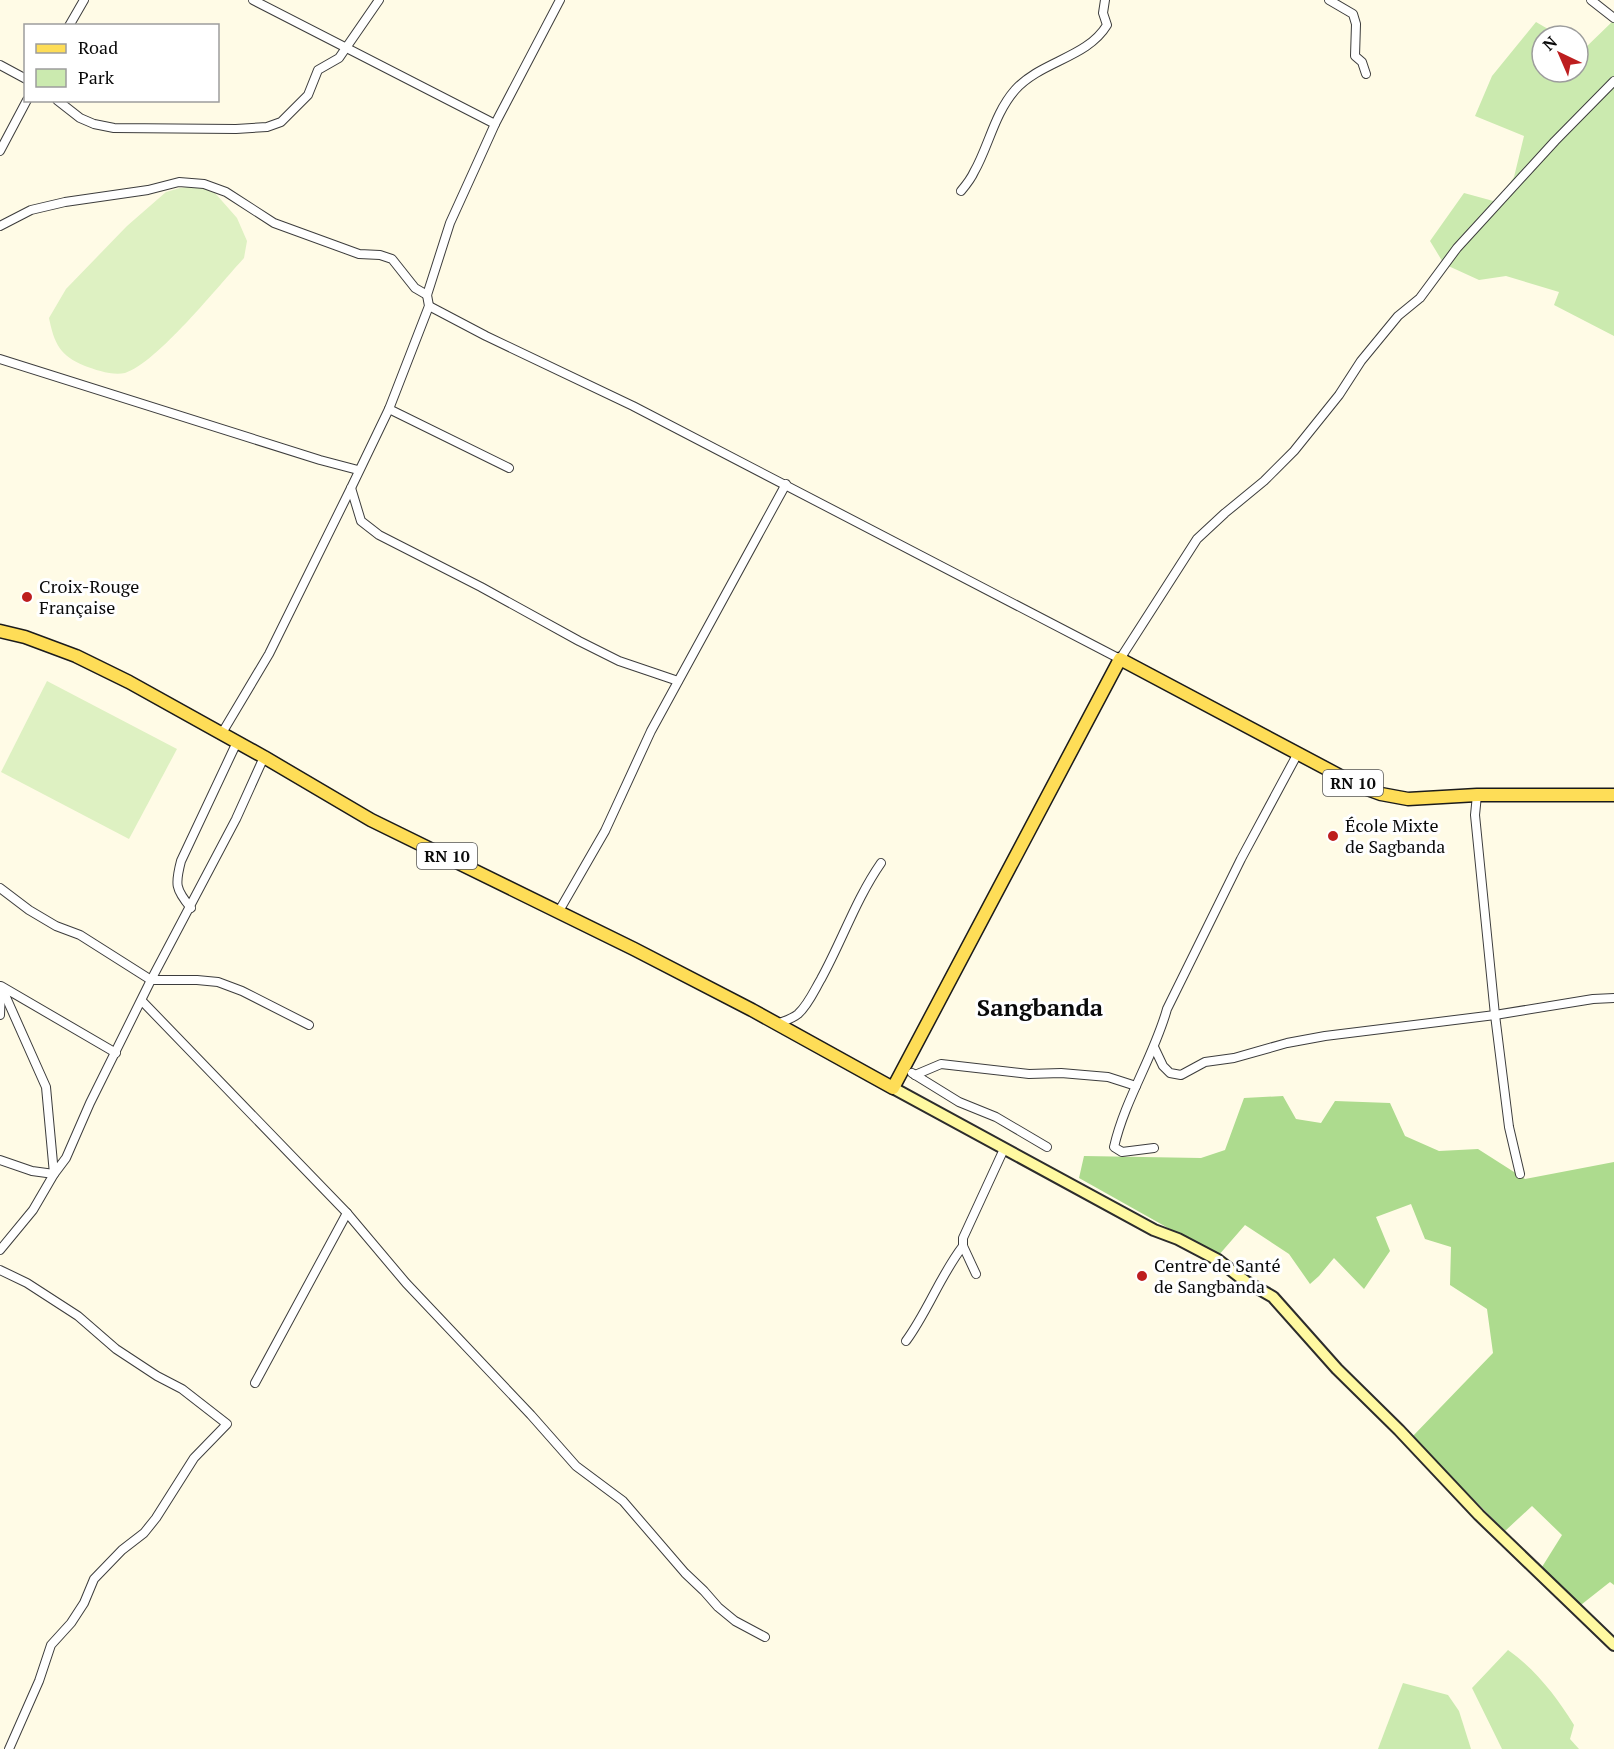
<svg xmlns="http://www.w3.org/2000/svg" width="1614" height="1749" viewBox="0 0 1614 1749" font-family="'PT Serif',serif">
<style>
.green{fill:#cbeaaf}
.forest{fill:#addb8e}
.pitch{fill:#def1c2}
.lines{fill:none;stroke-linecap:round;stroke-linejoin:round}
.street-casing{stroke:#3d3d3d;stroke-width:10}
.secondary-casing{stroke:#2c2c2c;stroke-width:14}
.primary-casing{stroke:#1b1b1b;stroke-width:15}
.street{stroke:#fff;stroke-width:8}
.secondary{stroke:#fff9a1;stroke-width:10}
.primary{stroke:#fedd57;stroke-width:12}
.poi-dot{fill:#bd1e1f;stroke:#fff;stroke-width:2}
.labels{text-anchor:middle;stroke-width:6;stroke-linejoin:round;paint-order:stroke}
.shield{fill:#fff;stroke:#545454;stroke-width:1.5}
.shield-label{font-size:16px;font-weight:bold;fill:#0a0a0a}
.poi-label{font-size:18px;fill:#0a0a0a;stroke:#fff;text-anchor:start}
.district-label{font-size:24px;font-weight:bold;fill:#0a0a0a;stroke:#fff}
</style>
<rect width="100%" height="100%" fill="#fffbe6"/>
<g class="green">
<path d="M1614 20V336L1554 305 1559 292 1506 276 1479 280 1444 264 1430 241 1464 193 1497 202 1514 177 1524 136 1475 116 1492 76 1536 22 1560 36H1542V72H1578V47L1583 50Z"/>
<path d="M1508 1650C1536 1670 1556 1696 1574 1725L1570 1739 1579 1749H1502L1472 1688Z"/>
<path d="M1403 1683 1448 1695 1459 1711 1471 1749H1378Z"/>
</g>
<path class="forest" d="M1283 1096 1296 1119 1321 1123 1335 1101 1390 1103 1405 1136 1439 1151 1478 1149 1525 1179 1614 1162V1585L1610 1582 1577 1608 1542 1567 1562 1535 1532 1506 1505 1531 1412 1437 1493 1353 1487 1309 1450 1285 1451 1247 1425 1239 1411 1204 1376 1217 1390 1251 1364 1289 1334 1258 1319 1276 1310 1284 1289 1254 1245 1225 1218 1256 1079 1178 1084 1156 1201 1158 1225 1150 1244 1098Z"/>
<g class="pitch">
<path d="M198 186 215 193 237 218 247 241 244 258C219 285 157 363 125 373 113 376 96 370 85 366 60 356 54 343 49 318L66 289 127 226 166 192 180 188Z"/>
<path d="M47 681 177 749 129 839 1 772Z"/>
</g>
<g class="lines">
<g class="street-casing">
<g id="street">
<path d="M253 0 495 124"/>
<path d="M1329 0 1353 14 1356 24 1355 56 1362 62 1366 74"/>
<path d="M1591 0 1614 18"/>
<path d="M69 26 84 0"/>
<path d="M0 65 26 79"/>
<path d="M57 100 80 118 94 124 114 128 236 129 267 127 281 122 308 95 318 70 339 58 379 0"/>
<path d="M0 151 27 100"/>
<path d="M961 191C966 185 971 179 974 172 989 146 994 114 1015 90 1041 61 1087 58 1107 25L1103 13 1105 0"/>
<path d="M0 226 31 210 65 202 148 190 179 182 204 184 226 192 274 223 359 254 380 255 392 259 415 288 427 295"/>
<path d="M429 306 486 336 633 406 1120 659 1197 539 1225 513 1264 481 1294 451 1339 395 1361 361 1398 316 1420 298 1457 248 1555 141 1614 81"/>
<path d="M0 359 320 460 358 470"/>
<path d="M389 409 509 468"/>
<path d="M351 488 361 521 379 535 481 587 579 641 619 661 678 681"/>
<path d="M222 733 269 654 351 488 389 409 429 306 427 295 450 223 495 124 560 0"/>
<path d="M1477 795 1475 815 1495 1015 1509 1127 1520 1174"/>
<path d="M0 888 29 910 56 926 80 935 151 980H197L218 982 242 991 309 1025"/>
<path d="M191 908C175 889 175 884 181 861L237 742"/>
<path d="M559 911 605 831 651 731 786 484"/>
<path d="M142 1001 347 1213 406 1283 531 1415 576 1466 623 1501 685 1573 704 1591 718 1607 735 1621 765 1637"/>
<path d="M0 1015 1 989"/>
<path d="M777 1024C784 1021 792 1019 798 1014 808 1005 814 991 821 979 842 941 856 899 881 863"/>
<path d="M1154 1047 1163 1066 1170 1073 1181 1075 1205 1062 1234 1058 1287 1043 1325 1036 1495 1015 1593 999 1614 998"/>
<path d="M912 1073 959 1102 996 1117 1047 1147"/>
<path d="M915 1075 941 1064 1029 1074 1061 1073 1108 1077 1136 1086"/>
<path d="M1154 1148 1122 1152 1114 1147C1125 1099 1154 1056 1167 1009L1241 859 1298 753"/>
<path d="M0 1160 32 1171 54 1174 66 1158 90 1103 151 980 236 819 264 757"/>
<path d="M0 1250 33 1210 54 1174 46 1087 1 986 116 1053"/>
<path d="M0 1270 27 1283 78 1316 116 1349 157 1376 182 1389 227 1424 194 1458 156 1518 144 1533 122 1550 94 1579 84 1603 71 1623 51 1645 39 1681 9 1749"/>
<path d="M976 1274 963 1246V1238L1004 1149"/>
<path d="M906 1341C928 1311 940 1276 963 1246"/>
<path d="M255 1383 347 1213"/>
</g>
</g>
<g class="secondary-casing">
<path id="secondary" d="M893 1088 1154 1230 1178 1239 1218 1260 1245 1281 1273 1297 1337 1369 1399 1430 1479 1515 1614 1645"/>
</g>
<g class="primary-casing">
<path id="primary" d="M0 631 25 637 76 656 129 682 264 757 371 820 634 949 752 1010 893 1088 1120 659 1359 786 1381 794 1408 799 1477 795H1614"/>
</g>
<use href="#street" class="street"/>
<use href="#secondary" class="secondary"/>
<use href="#primary" class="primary"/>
</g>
<g class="poi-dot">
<circle cx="27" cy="597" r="6"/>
<circle cx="1333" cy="836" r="6"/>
<circle cx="1142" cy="1276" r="6"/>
</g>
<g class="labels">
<g class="shield">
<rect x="1323" y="770" width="60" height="26" rx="4.5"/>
<rect x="417" y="843" width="60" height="26" rx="4.5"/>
</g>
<g class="shield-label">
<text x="1353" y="789">RN 10</text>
<text x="447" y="862">RN 10</text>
</g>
<g class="poi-label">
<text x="39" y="593">Croix-Rouge<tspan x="39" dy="21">Française</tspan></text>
<text x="1345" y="832">École Mixte<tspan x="1345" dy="21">de Sagbanda</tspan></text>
<text x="1154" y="1272">Centre de Santé<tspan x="1154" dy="21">de Sangbanda</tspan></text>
</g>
<g class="district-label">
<text x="1040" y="1016">Sangbanda</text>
</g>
</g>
<rect x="24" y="24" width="195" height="78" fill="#ffffff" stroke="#9d9d9d" stroke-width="1.5"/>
<rect x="36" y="44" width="30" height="9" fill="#fedd57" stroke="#9d9d9d" stroke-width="1.5"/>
<text x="78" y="54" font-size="18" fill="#0a0a0a">Road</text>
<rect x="36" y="69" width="30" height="18" fill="#cbeaaf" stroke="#9d9d9d" stroke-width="1.5"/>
<text x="78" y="84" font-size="18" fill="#0a0a0a">Park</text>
<g transform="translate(1560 54) rotate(316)"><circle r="28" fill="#ffffff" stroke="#9d9d9d" stroke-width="1.5"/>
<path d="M0-4.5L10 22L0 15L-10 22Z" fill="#bd1e1f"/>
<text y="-9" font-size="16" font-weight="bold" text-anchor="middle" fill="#0a0a0a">N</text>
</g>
</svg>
